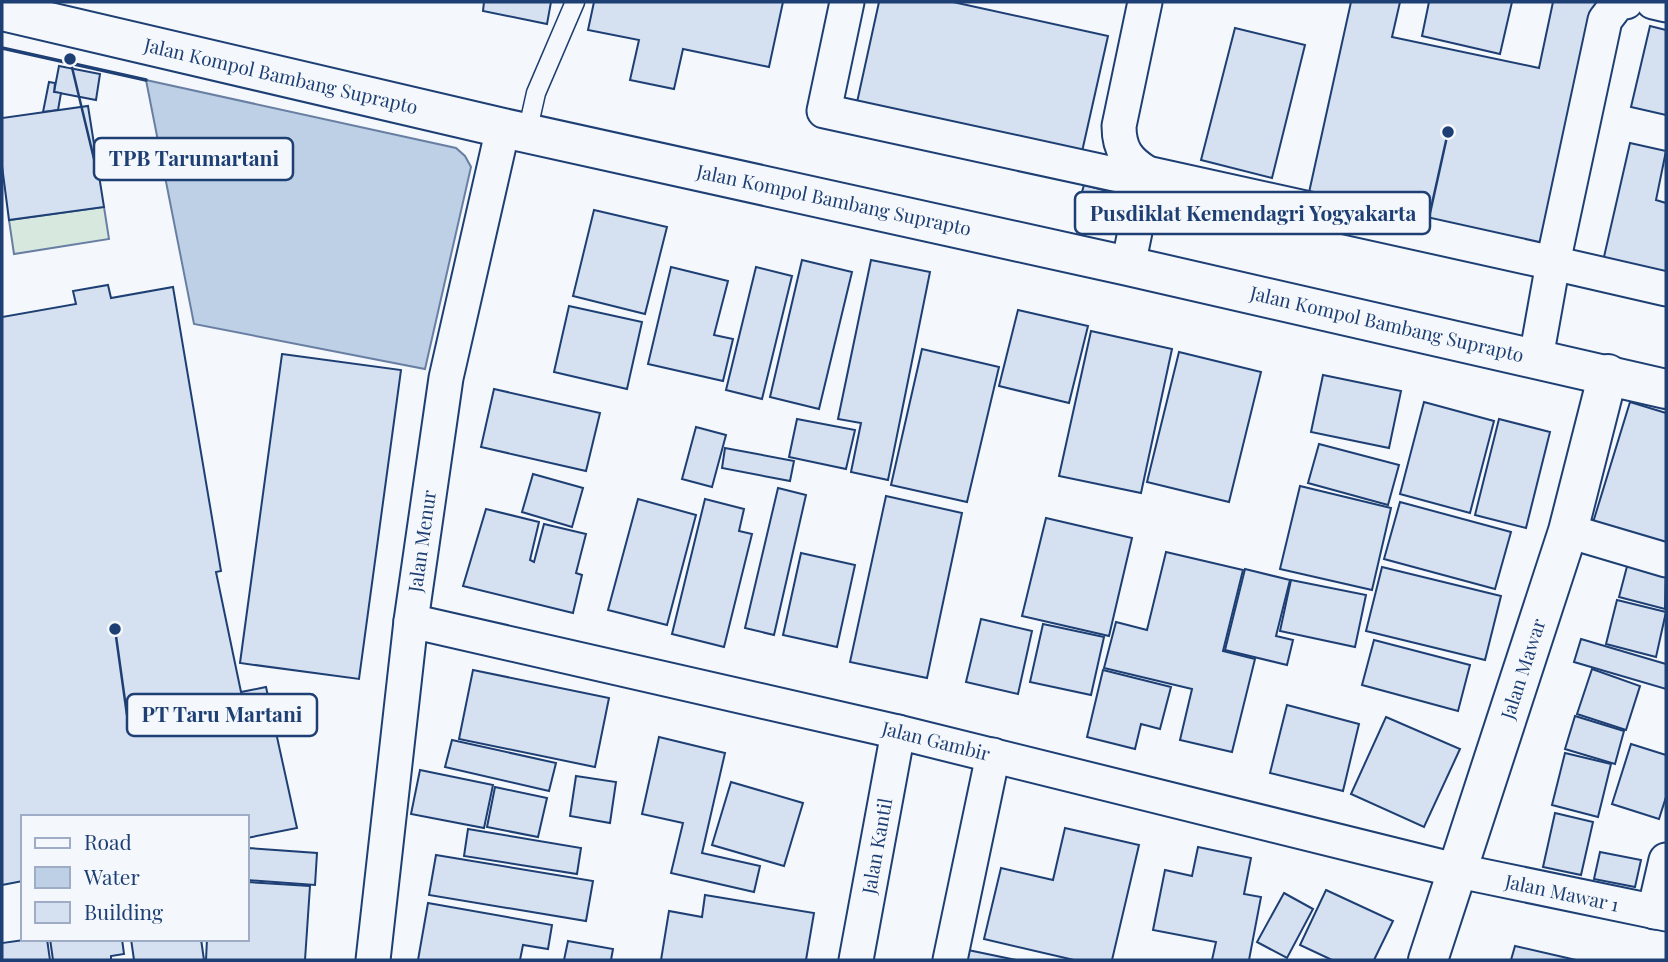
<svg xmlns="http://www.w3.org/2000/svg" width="1668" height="962" viewBox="0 0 1668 962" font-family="'Playfair Display',serif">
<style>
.green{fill:#d7e8df;stroke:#687fa3;stroke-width:2}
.water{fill:#bed0e5;stroke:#687fa3;stroke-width:2}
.building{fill:#d5e0f0;stroke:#1d3f73;stroke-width:2}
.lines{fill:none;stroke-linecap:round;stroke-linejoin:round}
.lane-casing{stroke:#1d3f73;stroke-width:21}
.street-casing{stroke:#1d3f73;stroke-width:37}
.secondary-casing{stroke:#1d3f73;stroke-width:42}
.lane{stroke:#f4f7fb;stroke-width:18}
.street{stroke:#f4f7fb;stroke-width:33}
.secondary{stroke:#f4f7fb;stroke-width:38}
.wall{stroke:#1d3f73;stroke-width:3.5}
.labels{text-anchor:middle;stroke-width:5;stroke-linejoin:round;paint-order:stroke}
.street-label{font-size:19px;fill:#1d3f73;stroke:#f4f7fb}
.leader{fill:none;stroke:#1d3f73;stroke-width:2.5}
.callout-dot{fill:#1d3f73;stroke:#f4f7fb;stroke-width:2.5}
.callout{fill:#f4f7fb;stroke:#1d3f73;stroke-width:2.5}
.callout-label{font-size:21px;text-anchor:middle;font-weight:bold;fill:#1d3f73}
</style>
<rect width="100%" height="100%" fill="#f4f7fb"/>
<path class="green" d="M104 207 109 239 14 254 9 220Z"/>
<path class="water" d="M146 80 456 148 465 156 471 167 425 369 194 324Z"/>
<g class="building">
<path d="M484 2H551L547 24 483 11Z"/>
<path d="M594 2H783L769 67 683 49 674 89 630 80 639 40 588 30Z"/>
<path d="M879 2H953L1108 36 1079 165 854 116Z"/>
<path d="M1351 2H1400L1392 37 1539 68 1553 2H1601L1547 248 1308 197Z"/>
<path d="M1429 2H1512L1500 54 1422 36Z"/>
<path d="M1650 26 1666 30V115L1631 107Z"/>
<path d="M1235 28 1305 45 1272 178 1201 160Z"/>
<path d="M59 66 100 74 96 100 54 92Z"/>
<path d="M49 82 55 83 54 92 61 93 58 110 43 112Z"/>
<path d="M88 106 104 207 9 220 2 166V118Z"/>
<path d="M1630 143 1666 151 1656 200 1666 203V284L1601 270Z"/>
<path d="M1084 185 1123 195 1117 219 1077 209Z"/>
<path d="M594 210 667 227 645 314 573 296Z"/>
<path d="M802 260 852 272 819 409 770 397Z"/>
<path d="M871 260 930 272 888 480 851 472 861 423 838 419Z"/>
<path d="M671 267 728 281 714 335 733 339 723 381 648 364Z"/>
<path d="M756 267 792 276 762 399 726 390Z"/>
<path d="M108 285 111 298 173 287 221 571 216 572 241 692 266 687 297 828 247 838V817H23V881L2 885V317L76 304 73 291Z"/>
<path d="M569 306 642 322 627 389 554 372Z"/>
<path d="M1018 310 1088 326 1069 403 999 386Z"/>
<path d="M1091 331 1172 349 1141 493 1059 476Z"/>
<path d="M922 349 999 367 967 502 891 485Z"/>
<path d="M1179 352 1261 372 1229 502 1147 482Z"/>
<path d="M282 354 401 370 359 679 240 663Z"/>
<path d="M1323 375 1401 391 1389 448 1311 432Z"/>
<path d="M494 389 600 413 586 471 481 447Z"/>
<path d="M1424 402 1494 421 1470 513 1400 494Z"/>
<path d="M1630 402 1666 413V552L1591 529Z"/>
<path d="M797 419 855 430 846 469 789 457Z"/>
<path d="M1499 419 1550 432 1526 528 1475 515Z"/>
<path d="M696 427 726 435 712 487 682 479Z"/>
<path d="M1319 444 1399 465 1388 505 1308 483Z"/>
<path d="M725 448 794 461 790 481 722 468Z"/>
<path d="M533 474 583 488 572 527 522 512Z"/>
<path d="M1300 486 1391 508 1372 590 1280 569Z"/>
<path d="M778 488 806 495 774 635 745 628Z"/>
<path d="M886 496 962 513 927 678 850 662Z"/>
<path d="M638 499 696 515 667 625 608 610Z"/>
<path d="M705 499 744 509 739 531 752 534 724 647 672 634Z"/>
<path d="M1400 502 1511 532 1495 589 1384 559Z"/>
<path d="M486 509 539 522 530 560 534 562 544 524 586 534 576 573 582 575 573 613 463 586Z"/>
<path d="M1046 518 1132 538 1109 636 1022 616Z"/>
<path d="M1166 552 1243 570 1223 651 1255 659 1232 752 1180 740 1192 689 1104 668 1116 622 1147 630Z"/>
<path d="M801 553 855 565 837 647 783 635Z"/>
<path d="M1630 555 1666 564 1665 609 1619 597Z"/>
<path d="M1382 567 1501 596 1485 660 1366 631Z"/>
<path d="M1245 569 1290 580 1276 636 1293 640 1287 665 1225 650Z"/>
<path d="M1291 580 1366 595 1355 647 1280 631Z"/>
<path d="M1617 600 1666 612 1656 657 1606 644Z"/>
<path d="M981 619 1032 631 1018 694 966 682Z"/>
<path d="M1043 624 1104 637 1091 695 1030 682Z"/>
<path d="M1581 639 1666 664V689L1574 662Z"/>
<path d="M1374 640 1470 665 1458 711 1362 685Z"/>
<path d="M1592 669 1640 686 1626 730 1577 714Z"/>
<path d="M473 670 609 698 595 767 459 739Z"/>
<path d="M1103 670 1171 687 1160 729 1141 724 1135 749 1087 737Z"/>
<path d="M1287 705 1359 724 1343 791 1270 773Z"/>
<path d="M1575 716 1624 731 1615 764 1565 749Z"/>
<path d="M1386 717 1460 749 1424 827 1351 794Z"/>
<path d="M659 737 725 753 702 853 760 866 754 892 671 873 683 823 642 814Z"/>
<path d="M452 740 556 763 549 791 445 767Z"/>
<path d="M1631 744 1666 755V797L1659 819 1612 804Z"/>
<path d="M1565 753 1611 764 1598 817 1552 805Z"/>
<path d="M420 770 493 785 484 828 411 814Z"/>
<path d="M576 776 616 782 610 823 570 816Z"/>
<path d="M731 782 803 803 784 866 712 845Z"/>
<path d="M495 787 547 798 538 837 487 827Z"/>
<path d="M1555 813 1593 822 1581 875 1543 867Z"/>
<path d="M1065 828 1139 845 1112 960H1074L984 939 1001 868 1053 880Z"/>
<path d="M468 829 581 848 577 874 464 856Z"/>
<path d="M1198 847 1251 858 1244 894 1261 897 1249 960H1212L1216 942 1153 930 1165 870 1192 876Z"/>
<path d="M248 848 317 853 315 885 247 880Z"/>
<path d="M1600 852 1641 860 1635 887 1594 879Z"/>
<path d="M436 855 593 881 586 921 429 895Z"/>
<path d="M247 882 310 886 305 960H206L207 939H247Z"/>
<path d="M1326 890 1393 921 1374 960H1332L1300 945Z"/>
<path d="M1284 893 1313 909 1287 958 1257 942Z"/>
<path d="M705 895 814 913 806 960H661L669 911 702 917Z"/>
<path d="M428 903 552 925 548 949 523 945 520 960H418Z"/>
<path d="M31 939H47L50 960H2V943Z"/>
<path d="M50 939H122L124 954 111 956V960H53Z"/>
<path d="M131 939H201L204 960H134Z"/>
<path d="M568 941 613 949 611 960H564Z"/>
<path d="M1515 946 1576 960H1511Z"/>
<path d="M968 950 1016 960H966Z"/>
</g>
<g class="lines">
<g class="lane-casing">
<path id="lane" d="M527 133 536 93 575 2"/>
</g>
<g class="street-casing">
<g id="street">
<path d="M847 2 824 111 1146 181"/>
<path d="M1145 2 1119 126C1119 150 1128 161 1147 173L1553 263 1605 20 1618 3 1626 2"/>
<path d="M1653 2 1666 5"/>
<path d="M1128 266 1147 173"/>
<path d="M1536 358 1553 263 1666 289"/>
<path d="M1568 531 1666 560"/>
<path d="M411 621 898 732 1459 871 1666 914"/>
<path d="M1654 912 1666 860"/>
<path d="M373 960 411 621 446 378 503 128"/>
<path d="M856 960 898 732"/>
<path d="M950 960 993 755"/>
</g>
</g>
<g class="secondary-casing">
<g id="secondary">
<path d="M2 11 503 128 1128 266 1666 389"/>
<path d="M1428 960 1568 531 1608 374"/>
</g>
</g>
<use href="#lane" class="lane"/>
<use href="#street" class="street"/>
<use href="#secondary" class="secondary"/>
<path class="wall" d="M2 48 146 80"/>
</g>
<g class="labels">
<g class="street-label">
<text transform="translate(281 76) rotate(13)" y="7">Jalan Kompol Bambang Suprapto</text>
<text transform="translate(834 200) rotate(12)" y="7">Jalan Kompol Bambang Suprapto</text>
<text transform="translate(1387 324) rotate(13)" y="7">Jalan Kompol Bambang Suprapto</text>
<text transform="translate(422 541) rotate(-82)" y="7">Jalan Menur</text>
<text transform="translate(1523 669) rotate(-72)" y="7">Jalan Mawar</text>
<text transform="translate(936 741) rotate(14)" y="7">Jalan Gambir</text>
<text transform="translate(877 846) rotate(-80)" y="7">Jalan Kantil</text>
<text transform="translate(1562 893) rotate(12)" y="7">Jalan Mawar 1</text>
</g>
</g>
<path class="leader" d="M70 59L94 159M1448 132L1430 213M115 629L127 715"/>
<g class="callout-dot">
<circle cx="70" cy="59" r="7"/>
<circle cx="1448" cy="132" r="7"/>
<circle cx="115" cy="629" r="7"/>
</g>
<g class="callout">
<rect x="94" y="138" width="199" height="42" rx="7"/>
<rect x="1075" y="192" width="355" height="42" rx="7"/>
<rect x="127" y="694" width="190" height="42" rx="7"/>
</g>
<g class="callout-label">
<text x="194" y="166">TPB Tarumartani</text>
<text x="1253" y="221">Pusdiklat Kemendagri Yogyakarta</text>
<text x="222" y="722">PT Taru Martani</text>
</g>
<rect width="1668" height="962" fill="none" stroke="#1d3f73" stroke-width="7"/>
<rect x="21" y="815" width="228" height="126" fill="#f4f7fb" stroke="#9eadc5" stroke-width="2"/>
<rect x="35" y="838" width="35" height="10" fill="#f4f7fb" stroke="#9eadc5" stroke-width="2"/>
<text x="84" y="850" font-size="21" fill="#1d3f73">Road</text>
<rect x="35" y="867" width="35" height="21" fill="#bed0e5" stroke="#9eadc5" stroke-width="2"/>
<text x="84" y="885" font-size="21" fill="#1d3f73">Water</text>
<rect x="35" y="902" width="35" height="21" fill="#d5e0f0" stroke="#9eadc5" stroke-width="2"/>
<text x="84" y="920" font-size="21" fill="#1d3f73">Building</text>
</svg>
